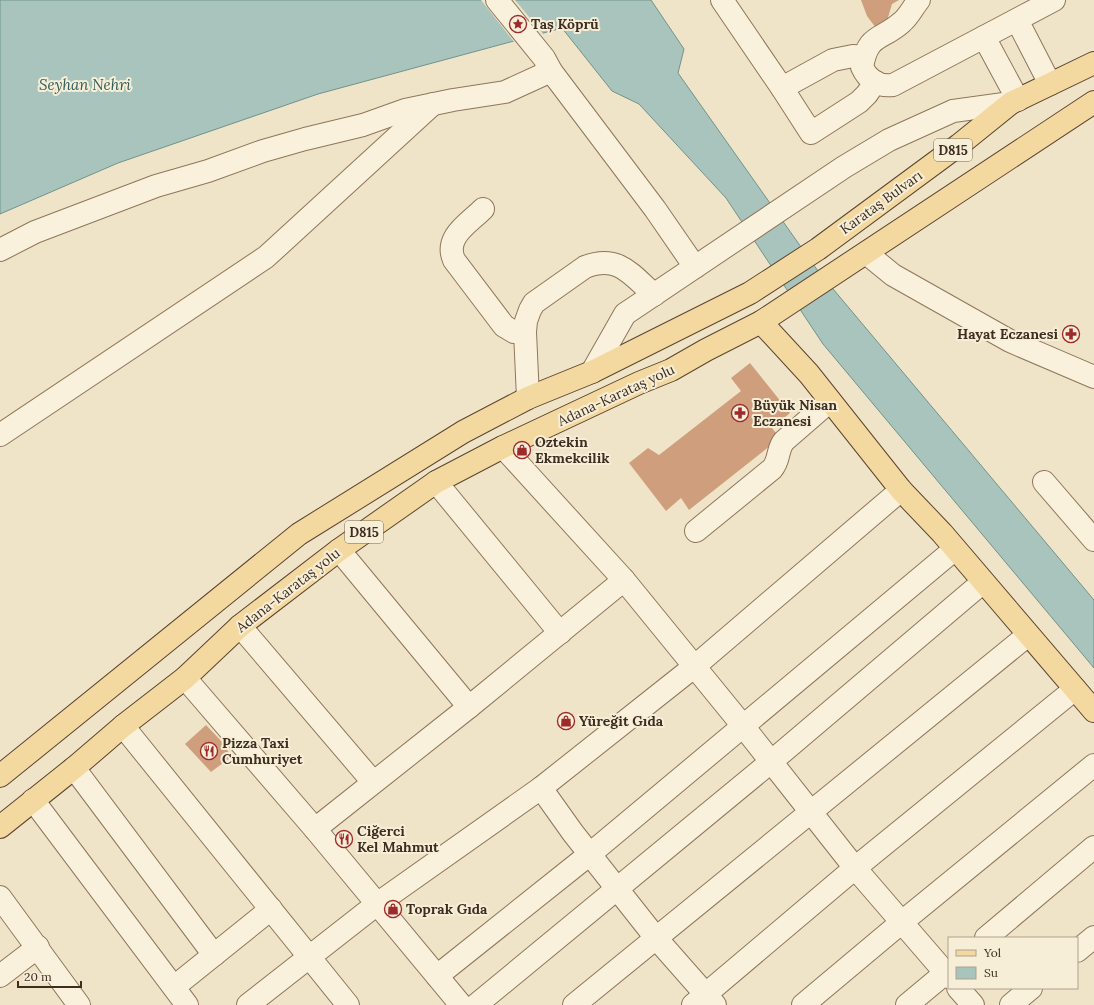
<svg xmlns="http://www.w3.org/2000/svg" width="1094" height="1005" viewBox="0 0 1094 1005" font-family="Lora,serif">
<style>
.water{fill:#a9c4bc;stroke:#6f938a}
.pier{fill:#f0e4c8}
.building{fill:#cf9f7d}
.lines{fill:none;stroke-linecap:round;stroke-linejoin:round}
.minor-casing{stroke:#8d765c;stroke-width:24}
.major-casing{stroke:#5b4430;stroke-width:24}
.minor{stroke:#faf1dc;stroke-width:22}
.major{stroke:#f3d9a0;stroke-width:22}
.labels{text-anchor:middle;stroke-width:4;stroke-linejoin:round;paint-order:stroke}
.shield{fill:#f7eed8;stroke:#756857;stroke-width:1}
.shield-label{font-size:13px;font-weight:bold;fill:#3d2e20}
.poi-label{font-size:14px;font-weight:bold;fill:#3d2e20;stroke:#f7eed8;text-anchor:start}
.street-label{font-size:14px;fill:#3d2e20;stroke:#f7eed8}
.water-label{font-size:15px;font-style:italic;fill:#2f5d5a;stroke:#f7eed8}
</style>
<rect width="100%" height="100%" fill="#f0e4c8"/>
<path class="water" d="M0 0H651L684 49 678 73 818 271 1094 600V668L823 344 726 198 639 104 612 91 562 28 318 94 118 163 0 214Z"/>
<path class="pier" d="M481 0H515L544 35 515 43Z"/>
<g class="building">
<path d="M861 0H899L892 4 887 21 876 28 867 16Z"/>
<path d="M750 363 790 413 772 428 780 438 689 510 681 498 666 511 629 463 648 448 659 455 741 391 731 378Z"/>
<path d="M206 725 224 744 231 757 211 772 185 744Z"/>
</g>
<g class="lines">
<g class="minor-casing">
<g id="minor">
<path d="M497 0 544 58 551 71 655 209 695 267"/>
<path d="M722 0 782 88 811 133 859 102 867 94 875 82"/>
<path d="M919 0C913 7 909 16 902 22 881 41 868 33 862 67 868 80 878 87 893 85L1054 0"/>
<path d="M1017 20 1050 84"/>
<path d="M984 37 1018 100"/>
<path d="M782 88 833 60 853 56 864 57"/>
<path d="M483 209C468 224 444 237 454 260L504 326 514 332H525"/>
<path d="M0 250 35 232 156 186 208 171 263 151 305 139 363 125 405 110 453 100 505 92 551 71"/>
<path d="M866 253 893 275 1010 341 1094 377"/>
<path d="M592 372 625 314 844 167 889 140 953 111 1011 103"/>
<path d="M528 398 525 332 526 321 530 310 534 303 585 267C618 254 631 274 654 295"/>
<path d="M0 435 266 257 433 104"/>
<path d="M503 447 624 580 743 726 855 868 949 977"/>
<path d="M436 482 560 633"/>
<path d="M1044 482 1094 540"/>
<path d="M696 531 772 469C780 460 777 449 784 441L830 401"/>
<path d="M339 550 469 707"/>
<path d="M240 626 373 782"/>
<path d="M185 678 315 829 461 1005"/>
<path d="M123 726 348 1005"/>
<path d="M74 768 214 955"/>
<path d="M541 788 573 833 656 938 715 1005"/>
<path d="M33 800 187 1005"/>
<path d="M315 829 469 707 624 580"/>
<path d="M0 897 79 1005"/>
<path d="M986 938 1094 847"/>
<path d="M1077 951 1094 937"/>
<path d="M0 976 38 947"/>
<path d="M437 976 590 854 955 549"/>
<path d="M174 987 271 909"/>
<path d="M958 988 973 1005"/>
<path d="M248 1005 377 904 541 788 695 666 901 490"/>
<path d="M476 1005 772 761 983 582"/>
<path d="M574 1005 1028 635"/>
<path d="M693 1005 855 868 1075 689"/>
<path d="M803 1005 902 922 1094 765"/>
<path d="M907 1005 949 970"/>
<path d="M1011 1005 1031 988"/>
</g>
</g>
<g class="major-casing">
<g id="major">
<path d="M761 322 809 374 901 490 942 533 1094 711"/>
<path d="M0 776 299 534 463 432 528 398 592 372 750 293 818 249 959 145 1011 103 1094 63"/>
<path d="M0 827 74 768 123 726 185 678 240 626 339 550 436 482 503 447 639 383 671 370 706 350 761 322 1094 102"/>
</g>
</g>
<use href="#minor" class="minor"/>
<use href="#major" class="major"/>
</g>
<defs>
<g id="sight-ring" transform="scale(0.9)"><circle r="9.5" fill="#f7eed8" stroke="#9e2a2b" stroke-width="1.5"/><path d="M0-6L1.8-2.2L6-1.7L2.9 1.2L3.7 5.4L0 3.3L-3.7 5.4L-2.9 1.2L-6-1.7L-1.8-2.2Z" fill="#9e2a2b"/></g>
<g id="pharmacy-ring" transform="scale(0.9)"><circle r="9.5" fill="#f7eed8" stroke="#9e2a2b" stroke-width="1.5"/><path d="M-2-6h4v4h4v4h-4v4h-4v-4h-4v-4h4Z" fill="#9e2a2b"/></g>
<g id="shop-ring" transform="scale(0.9)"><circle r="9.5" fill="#f7eed8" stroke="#9e2a2b" stroke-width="1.5"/><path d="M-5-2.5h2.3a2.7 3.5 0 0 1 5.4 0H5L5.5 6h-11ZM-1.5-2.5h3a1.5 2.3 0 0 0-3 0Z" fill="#9e2a2b"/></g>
<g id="restaurant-ring" transform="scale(0.9)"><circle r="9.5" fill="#f7eed8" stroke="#9e2a2b" stroke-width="1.5"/><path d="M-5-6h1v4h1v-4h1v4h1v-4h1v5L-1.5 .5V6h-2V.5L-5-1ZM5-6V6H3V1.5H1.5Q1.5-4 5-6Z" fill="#9e2a2b"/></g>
</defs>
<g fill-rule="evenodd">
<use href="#sight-ring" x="518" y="24"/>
<use href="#pharmacy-ring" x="1071" y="334"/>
<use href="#pharmacy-ring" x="740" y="413"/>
<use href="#shop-ring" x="522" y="450"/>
<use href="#shop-ring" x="566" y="721"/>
<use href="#restaurant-ring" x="209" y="751"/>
<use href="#restaurant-ring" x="344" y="839"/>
<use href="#shop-ring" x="393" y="909"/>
</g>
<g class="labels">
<g class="shield">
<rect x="934" y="139" width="38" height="22" rx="3"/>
<rect x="345" y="521" width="38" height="22" rx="3"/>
</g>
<g class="shield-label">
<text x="953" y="155">D815</text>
<text x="364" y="537">D815</text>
</g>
<g class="poi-label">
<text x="531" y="29">Taș Köprü</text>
<text x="1058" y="339" text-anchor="end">Hayat Eczanesi</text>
<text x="753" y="410">Büyük Nisan<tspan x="753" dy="16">Eczanesi</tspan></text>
<text x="535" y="447">Oztekin<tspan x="535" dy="16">Ekmekcilik</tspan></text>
<text x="579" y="726">Yüreğit Gıda</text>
<text x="222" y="748">Pizza Taxi<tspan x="222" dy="16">Cumhuriyet</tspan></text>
<text x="357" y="836">Ciğerci<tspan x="357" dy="16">Kel Mahmut</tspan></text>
<text x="406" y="914">Toprak Gıda</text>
</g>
<g class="street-label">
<text transform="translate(881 202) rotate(-36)" y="5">Karataş Bulvarı</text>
<text transform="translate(616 395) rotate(-25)" y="5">Adana-Karataş yolu</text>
<text transform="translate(288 590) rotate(-38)" y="5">Adana-Karataş yolu</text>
</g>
<g class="water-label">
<text x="85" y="90">Seyhan Nehri</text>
</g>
</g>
<rect x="948" y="937" width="130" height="52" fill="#f7eed8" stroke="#ada18e"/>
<rect x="956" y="950" width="20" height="6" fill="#f3d9a0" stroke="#ada18e"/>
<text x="984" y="957" font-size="12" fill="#3d2e20">Yol</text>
<rect x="956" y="967" width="20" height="12" fill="#a9c4bc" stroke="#ada18e"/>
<text x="984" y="977" font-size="12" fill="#3d2e20">Su</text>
<path d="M18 981v6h63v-6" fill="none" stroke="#3d2e20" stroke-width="2"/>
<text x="24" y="981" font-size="12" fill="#3d2e20" stroke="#f7eed8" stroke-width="3" paint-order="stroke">20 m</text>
</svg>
